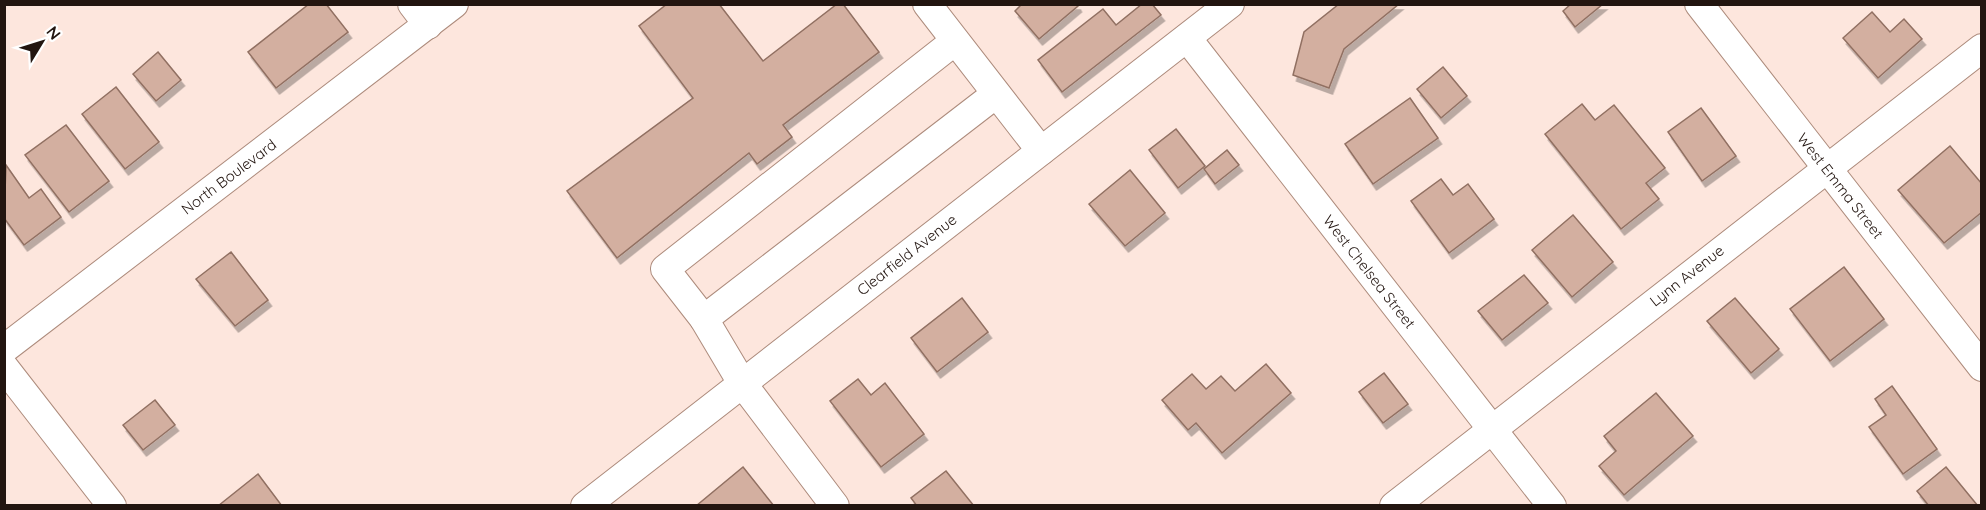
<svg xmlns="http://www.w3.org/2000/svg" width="1986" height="510" viewBox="0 0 1986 510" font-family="Quicksand,sans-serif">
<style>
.building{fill:#d3afa0;stroke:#917062;stroke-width:1.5;filter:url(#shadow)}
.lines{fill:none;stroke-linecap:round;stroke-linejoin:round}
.minor-casing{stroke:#ad8b7c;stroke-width:30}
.minor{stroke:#fff;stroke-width:28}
.labels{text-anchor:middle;stroke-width:6;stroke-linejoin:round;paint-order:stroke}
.street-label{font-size:15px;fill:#221510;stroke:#fff}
</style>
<defs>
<filter id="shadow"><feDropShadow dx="3.5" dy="6" stdDeviation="0" flood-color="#0004"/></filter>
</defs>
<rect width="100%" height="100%" fill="#fde6dd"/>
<g class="building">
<path d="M309 4H326L348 32 276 88 248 52Z"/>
<path d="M667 4H719L763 61 837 4H843L879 52 783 125 792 137 757 164 749 153 617 258 567 191 693 98 639 26Z"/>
<path d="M1022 4H1077L1078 6 1039 39 1015 11Z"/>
<path d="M1142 4H1152L1161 15 1062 92 1038 60 1103 9 1116 25Z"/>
<path d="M1339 4H1399L1344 49 1329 88 1293 75 1304 32Z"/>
<path d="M1571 4H1603L1575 27 1563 11Z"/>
<path d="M1872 12 1890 32 1904 19 1922 39 1878 78 1843 38Z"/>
<path d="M158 52 181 80 156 101 133 74Z"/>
<path d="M1443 67 1467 96 1441 118 1417 89Z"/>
<path d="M116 87 159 142 125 169 82 114Z"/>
<path d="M1410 98 1438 138 1373 184 1345 144Z"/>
<path d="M1582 104 1595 120 1614 105 1665 168 1646 183 1659 199 1621 229 1545 134Z"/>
<path d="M1701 108 1736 156 1702 181 1668 132Z"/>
<path d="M66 125 109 181 69 212 25 155Z"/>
<path d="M1176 129 1205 166 1178 188 1149 150Z"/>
<path d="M1950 146 1982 184V212L1944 243 1898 190Z"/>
<path d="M1227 150 1239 165 1215 184 1204 169Z"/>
<path d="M6 165 29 198 41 189 61 217 24 245 4 218Z"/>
<path d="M1130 170 1165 213 1125 246 1089 204Z"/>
<path d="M1441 179 1453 195 1468 184 1494 219 1449 253 1411 201Z"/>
<path d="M1573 215 1613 262 1572 297 1532 250Z"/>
<path d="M231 252 268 300 235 326 196 279Z"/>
<path d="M1844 267 1884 319 1830 361 1790 309Z"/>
<path d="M1524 275 1548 303 1502 340 1478 311Z"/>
<path d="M962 298 988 332 937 372 911 338Z"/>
<path d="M1735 298 1779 349 1751 373 1707 321Z"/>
<path d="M1266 364 1291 393 1222 453 1196 423 1188 430 1162 400 1192 374 1206 389 1221 376 1235 391Z"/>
<path d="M1384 373 1408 404 1383 423 1359 392Z"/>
<path d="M858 379 871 395 885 383 924 434 881 467 830 401Z"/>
<path d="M1892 386 1937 449 1903 474 1869 427 1886 415 1875 399Z"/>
<path d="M1656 393 1693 436 1624 495 1599 466 1616 451 1604 436Z"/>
<path d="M155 400 175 425 143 450 123 425Z"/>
<path d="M743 467 774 506H696Z"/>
<path d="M1946 467 1978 506H1929L1917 491Z"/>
<path d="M946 471 974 506H917L911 498Z"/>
<path d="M258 474 282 506H218Z"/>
</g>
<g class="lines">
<g class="minor-casing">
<g id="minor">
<path d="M412 4 428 25"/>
<path d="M927 4 1041 151"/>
<path d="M1699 4 1982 367"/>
<path d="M1187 38 1552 506"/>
<path d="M955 41 665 269 704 319 996 94"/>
<path d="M704 319 742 383 835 506"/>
<path d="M4 349 454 4"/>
<path d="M4 367 112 506"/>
<path d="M585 506 1230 4"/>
<path d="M1394 506 1982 48"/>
</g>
</g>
<use href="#minor" class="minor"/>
</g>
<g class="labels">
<g class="street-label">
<text transform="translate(229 177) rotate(-37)" y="5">North Boulevard</text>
<text transform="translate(1840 186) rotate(52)" y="5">West Emma Street</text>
<text transform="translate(907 255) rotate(-38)" y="5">Clearfield Avenue</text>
<text transform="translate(1369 272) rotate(52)" y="5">West Chelsea Street</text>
<text transform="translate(1687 276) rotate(-38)" y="5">Lynn Avenue</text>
</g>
</g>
<rect width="1986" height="510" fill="none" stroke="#221510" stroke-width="12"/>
<g transform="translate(42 42) rotate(52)" stroke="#ffffff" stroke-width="4.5" paint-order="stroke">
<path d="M0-4.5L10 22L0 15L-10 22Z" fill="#221510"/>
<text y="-9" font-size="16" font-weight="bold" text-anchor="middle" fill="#221510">N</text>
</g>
</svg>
